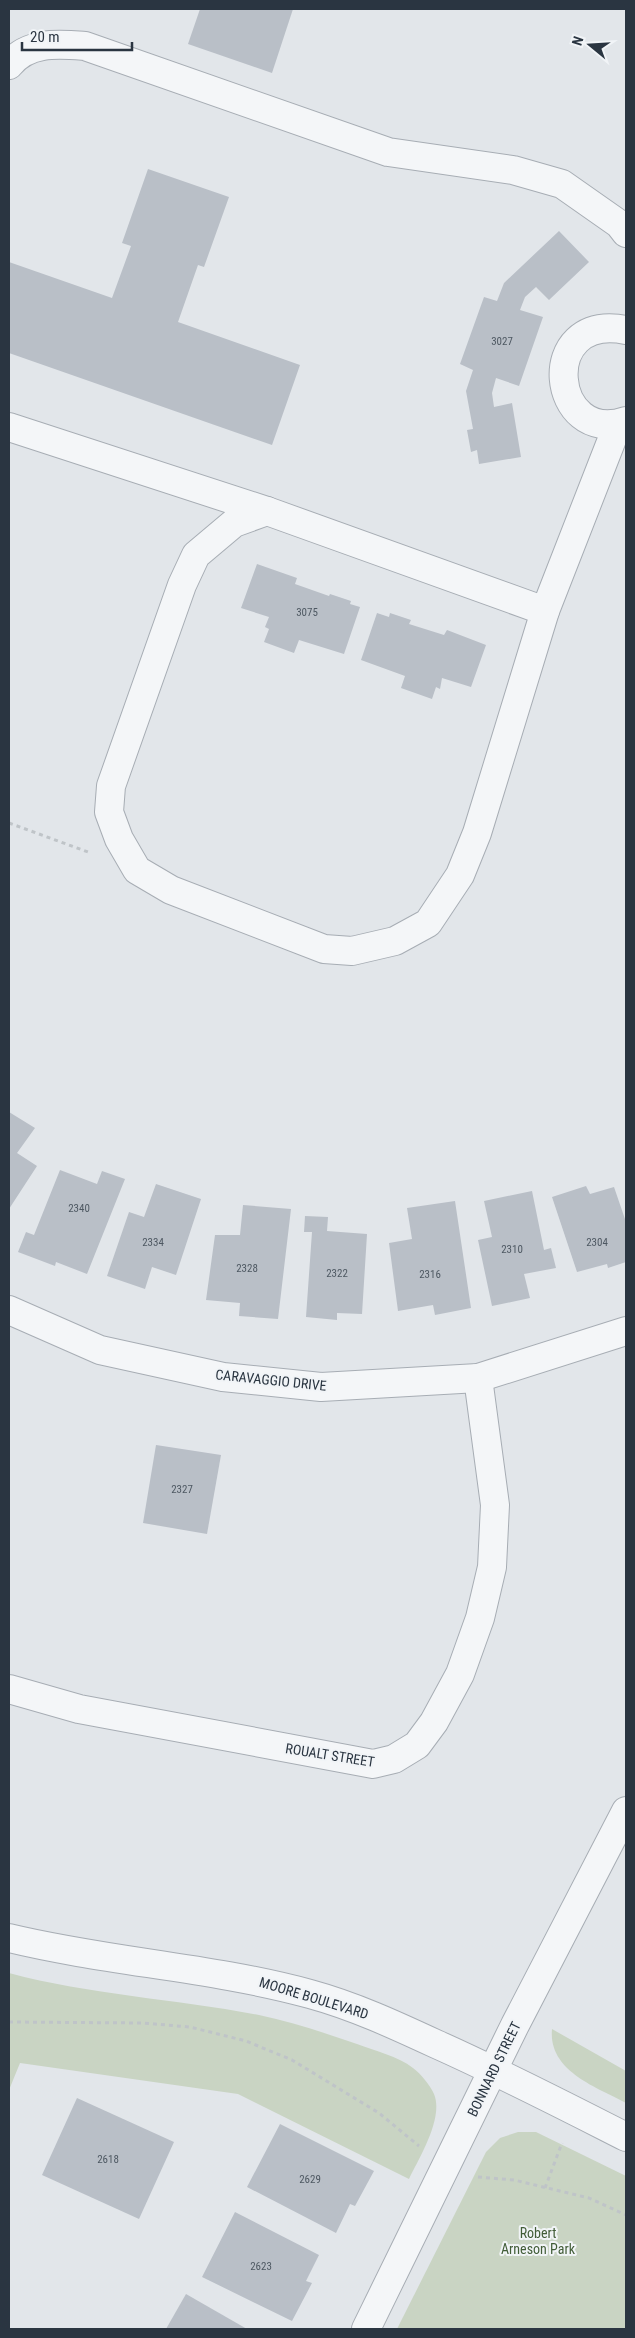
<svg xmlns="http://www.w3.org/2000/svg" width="635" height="2338" viewBox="0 0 635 2338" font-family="'Roboto Condensed',sans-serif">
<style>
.green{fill:#c9d4c3}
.building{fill:#b9bfc7}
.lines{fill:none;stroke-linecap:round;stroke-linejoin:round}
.minor-casing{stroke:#a7adb4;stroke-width:30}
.path{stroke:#bfc4c8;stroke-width:3;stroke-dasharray:4 4;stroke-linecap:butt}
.minor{stroke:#f4f6f8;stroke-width:28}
.labels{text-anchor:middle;stroke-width:4;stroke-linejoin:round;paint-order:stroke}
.number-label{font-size:11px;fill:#4e5862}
.street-label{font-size:14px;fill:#2a3541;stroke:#f1f4f7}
.park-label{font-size:14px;fill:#425d38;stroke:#f1f4f7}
</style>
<rect width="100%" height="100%" fill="#e2e6ea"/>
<g class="green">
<path d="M9 1973C91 1995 176 1999 259 2015 292 2022 325 2033 357 2044 375 2051 398 2056 413 2068 421 2074 430 2085 434 2094 444 2118 419 2158 409 2179L238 2094 20 2063 9 2090Z"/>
<path d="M552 2029 626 2071V2103C596 2087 548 2071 552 2029Z"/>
<path d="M518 2132H536L626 2176V2329H397L486 2152 500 2138Z"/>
</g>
<g class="building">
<path d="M200 9H293L272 73 188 44Z"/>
<path d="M148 169 229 197 204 267 198 265 178 322 300 365 272 445 9 353V262L112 298 131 246 122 243Z"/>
<path d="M559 231 589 262 549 300 536 287 525 297 520 310 543 317 519 386 496 378 492 393 494 407 512 403 521 457 479 464 477 450 471 452 467 430 473 429 466 391 473 370 460 364 484 297 497 301 504 283Z"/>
<path d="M257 564 297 578 295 584 329 596 330 594 351 601 350 604 360 607 344 654 299 640 294 653 264 642 269 629 265 627 269 617 241 608Z"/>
<path d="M377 613 389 617 390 613 411 620 409 624 444 635 447 630 486 645 471 687 442 678 440 689 436 687 432 699 401 688 405 676 361 660Z"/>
<path d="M9 1112 35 1128 17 1153 37 1166 9 1209Z"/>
<path d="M60 1170 97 1184 102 1171 125 1179 87 1274 56 1262 55 1266 18 1252 26 1232 34 1235Z"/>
<path d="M156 1184 201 1199 176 1275 152 1267 145 1289 107 1276 129 1212 144 1217Z"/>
<path d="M586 1186 590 1194 614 1187 626 1222V1262L608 1268 607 1264 577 1272 552 1197Z"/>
<path d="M532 1191 544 1250 551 1248 556 1268 524 1274 530 1298 492 1306 478 1240 492 1237 484 1201Z"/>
<path d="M455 1201 471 1308 435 1315 433 1305 398 1311 389 1243 412 1239 407 1208Z"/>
<path d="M243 1205 291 1209 278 1319 239 1316 240 1303 206 1300 215 1235H240Z"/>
<path d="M305 1216 328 1217 327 1231 367 1234 362 1314 337 1313V1320L306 1317 312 1232H304Z"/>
<path d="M156 1445 221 1455 207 1534 143 1523Z"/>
<path d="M77 2098 174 2142 139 2219 42 2175Z"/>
<path d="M280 2124 374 2171 355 2206 350 2204 336 2233 247 2187Z"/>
<path d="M235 2212 319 2255 306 2281 312 2283 292 2321 202 2277Z"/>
<path d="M186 2294 247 2329H166Z"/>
</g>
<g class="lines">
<g class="minor-casing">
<g id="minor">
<path d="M9 65C28 41 58 44 85 46L388 152 513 170 562 184 619 224 626 233"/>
<path d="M626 330C535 312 551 447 626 421"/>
<path d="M9 427 267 511 545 611"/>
<path d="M267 511 234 523 196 555 182 585 111 786 109 812 119 839 137 870 171 890 324 949 352 951 395 941 428 923 460 875 477 833 545 611 618 424"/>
<path d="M9 1310 100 1350 223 1377 321 1387 478 1378 626 1331"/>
<path d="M9 1689 79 1709 373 1764 394 1759 417 1745 434 1722 460 1674 480 1618 492 1567 495 1505 478 1378"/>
<path d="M9 1938C108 1962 211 1967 310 1994 354 2006 395 2025 436 2044 501 2073 563 2105 626 2137"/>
<path d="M366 2329 515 2025 626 1811"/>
</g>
</g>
<g class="path">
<path d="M9 823 88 852"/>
<path d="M9 2022 143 2023 190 2027 246 2041 292 2060 379 2113 419 2146"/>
<path d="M478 2177 514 2180 589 2198 626 2215"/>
<path d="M545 2188 562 2143"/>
</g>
<use href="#minor" class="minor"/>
</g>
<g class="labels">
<g class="number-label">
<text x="502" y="345">3027</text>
<text x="307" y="616">3075</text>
<text x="79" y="1212">2340</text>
<text x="153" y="1246">2334</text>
<text x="597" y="1246">2304</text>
<text x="512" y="1253">2310</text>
<text x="247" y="1272">2328</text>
<text x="337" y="1277">2322</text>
<text x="430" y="1278">2316</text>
<text x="182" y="1493">2327</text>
<text x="108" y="2163">2618</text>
<text x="310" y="2183">2629</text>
<text x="261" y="2270">2623</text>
</g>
<g class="street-label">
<text transform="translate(271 1380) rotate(6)" y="5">CARAVAGGIO DRIVE</text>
<text transform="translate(330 1755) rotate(9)" y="5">ROUALT STREET</text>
<text transform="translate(314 1998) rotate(17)" y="5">MOORE BOULEVARD</text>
<text transform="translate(494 2069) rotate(-64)" y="5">BONNARD STREET</text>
</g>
<g class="park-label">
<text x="538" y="2238">Robert<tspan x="538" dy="16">Arneson Park</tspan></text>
</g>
</g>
<rect width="635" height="2338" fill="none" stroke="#2a3541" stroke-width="20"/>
<g transform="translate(590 45) rotate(288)" stroke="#f1f4f7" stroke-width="4" paint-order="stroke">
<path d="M0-4L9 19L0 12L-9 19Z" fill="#2a3541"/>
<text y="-8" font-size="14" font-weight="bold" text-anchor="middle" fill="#2a3541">N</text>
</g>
<path d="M22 42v8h110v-8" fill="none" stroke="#2a3541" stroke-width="2.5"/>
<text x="30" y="42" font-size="15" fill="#2a3541" stroke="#f1f4f7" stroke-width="4" paint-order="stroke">20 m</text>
</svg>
